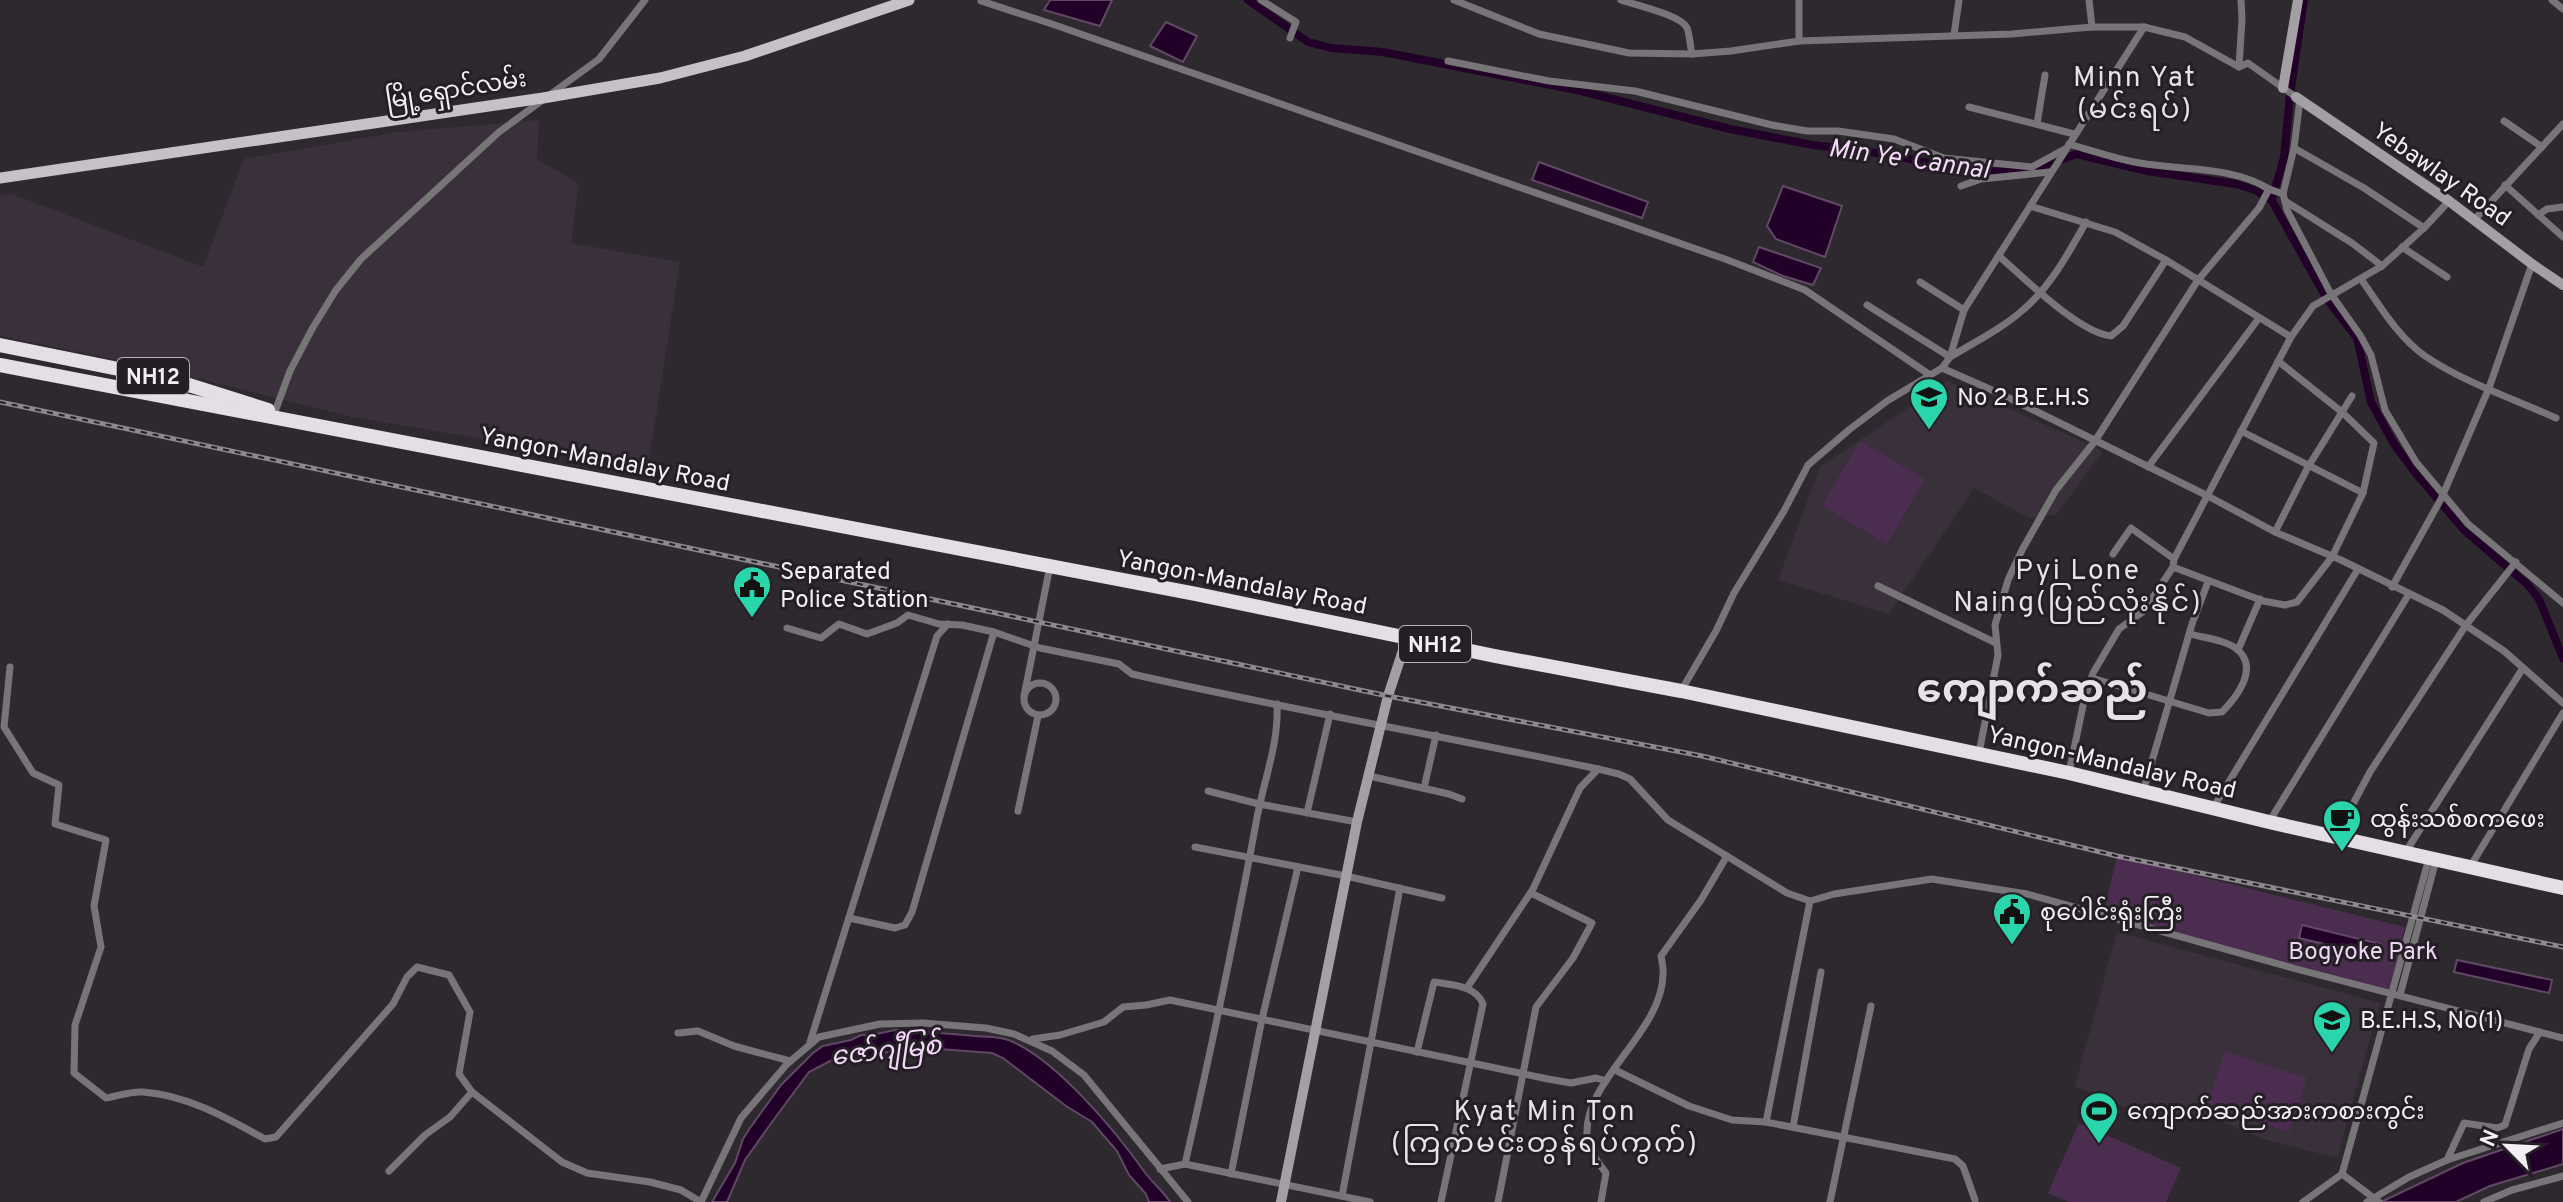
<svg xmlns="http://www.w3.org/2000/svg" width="2563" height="1202" viewBox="0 0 2563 1202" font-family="Overpass,'Noto Sans Myanmar',sans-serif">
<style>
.built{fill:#39303b}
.green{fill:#4a2d4f}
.water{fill:#220128;stroke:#614865;stroke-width:2}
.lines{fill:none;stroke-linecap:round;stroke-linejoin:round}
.canal{stroke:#220128;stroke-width:8}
.street{stroke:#787578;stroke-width:7}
.secondary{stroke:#a49fa5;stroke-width:10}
.primary{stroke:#c6c0c7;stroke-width:11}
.highway{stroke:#e5dee6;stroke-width:14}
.rail-casing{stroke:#8d888e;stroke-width:5}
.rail{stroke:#241f25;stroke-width:2;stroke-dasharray:6;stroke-linecap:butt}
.labels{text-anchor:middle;stroke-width:6;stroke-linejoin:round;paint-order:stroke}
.shield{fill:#241f25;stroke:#b5b1b6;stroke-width:2}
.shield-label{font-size:22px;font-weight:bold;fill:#f3eff4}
.street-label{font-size:24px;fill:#f3eff4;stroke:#241f25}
.poi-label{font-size:24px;fill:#f3eff4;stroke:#241f25;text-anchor:start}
.park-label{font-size:24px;fill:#f0d4f5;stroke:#241f25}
.water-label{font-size:26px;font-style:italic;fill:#f5d8fa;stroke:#241f25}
.quarter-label{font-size:28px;letter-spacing:2px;fill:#e8e1e9;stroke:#241f25}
.town-label{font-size:40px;font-weight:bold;fill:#e8e1e9;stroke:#241f25}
</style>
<rect width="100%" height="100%" fill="#2e292f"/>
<g class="built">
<path d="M539 120 537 159 579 184 571 243 680 262 648 467 357 418 156 368 0 336V195L12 194 203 267 244 159 397 132Z"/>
<path d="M1948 381 2103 451 2056 515 2029 518 1974 488 1889 614 1778 580 1820 467Z"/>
<path d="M2117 932 2380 1003 2337 1158 2267 1140 2210 1117H2145L2075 1086Z"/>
</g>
<g class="green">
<path d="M1860 441 1925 479 1887 544 1822 506Z"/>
<path d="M2117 856 2405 927 2391 992 2103 915Z"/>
<path d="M2225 1051 2307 1078 2289 1132 2207 1105Z"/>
<path d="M2079 1123 2181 1168 2166 1202H2068L2048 1193Z"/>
</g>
<g class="water">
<path d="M1050 0H1112L1100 26 1044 10Z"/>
<path d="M1166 22 1197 36 1183 62 1150 46Z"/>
<path d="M1539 162 1648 202 1642 218 1532 180Z"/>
<path d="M1783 186 1842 206 1825 257 1776 239 1767 226Z"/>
<path d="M1759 247 1821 268 1813 285 1783 276 1753 262Z"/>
<path d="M2302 925 2380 944 2376 956 2299 938Z"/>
<path d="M2457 960 2552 980 2549 993 2454 972Z"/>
<path d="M895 1030C922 1032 948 1033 975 1036 987 1037 999 1036 1011 1041 1058 1061 1117 1133 1146 1174 1154 1184 1163 1191 1170 1202H1149L1146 1194 1129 1175 1117 1151 1092 1122 1066 1106 1003 1058 992 1053 939 1049 887 1052 872 1057 832 1060 809 1072 772 1122 745 1160 727 1202H712L735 1163 743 1139 750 1128 781 1085 813 1053 823 1046 851 1040 861 1035H872Z"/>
<path d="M2563 1129V1164L2490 1186 2456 1202H2381L2463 1163Z"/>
</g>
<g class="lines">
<g class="canal">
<path d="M1248 0 1308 42 1331 48 1383 52 1581 91 1730 129 1813 145 1892 155 1964 171 2024 172 2077 154 2147 171 2236 184 2255 190 2272 201 2327 299 2357 338 2371 402 2394 444 2417 475 2465 531 2527 584 2539 599 2563 658"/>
<path d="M2273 196 2284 157 2290 95 2304 0"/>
</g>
<g class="street">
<path d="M1261 0 1296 22 1290 38"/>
<path d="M1454 0 1539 34 1629 53 1692 54 1731 51 1799 41 2012 34 2092 27H2144L2185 37 2239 67 2248 63 2296 97"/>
<path d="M1621 0C1635 5 1681 15 1687 28 1690 36 1690 46 1692 54"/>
<path d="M2089 0 2092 27"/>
<path d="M2552 0 2563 9"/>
<path d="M981 1 1052 24 1725 259 1805 290 1930 375"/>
<path d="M1954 35 1959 0"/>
<path d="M1799 41V0"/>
<path d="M1448 61 1549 81 1635 91 1772 125 1807 131H1838L1894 139 1944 158 2032 167 2065 149"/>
<path d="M2239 67 2242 19 2241 0"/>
<path d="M2300 99 2294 148 2283 194 2285 201 2352 243 2382 266"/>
<path d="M1969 107 2074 134"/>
<path d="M2504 121 2542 147"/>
<path d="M2037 124 2045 75"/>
<path d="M2069 144C2096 152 2126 162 2154 165 2192 170 2235 168 2269 189"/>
<path d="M2294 148 2364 188 2424 228"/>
<path d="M2505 185 2563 237"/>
<path d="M1961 186 1981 179 2050 172"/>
<path d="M2285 201 2287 210 2331 294 2360 335 2371 355 2385 410 2416 462 2468 524 2563 603"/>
<path d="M2030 206 2115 232 2166 260 2291 337"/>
<path d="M2538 215 2547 209 2563 207"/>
<path d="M2475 219 2563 124"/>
<path d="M2402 247 2447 277"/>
<path d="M1999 256C2023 277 2079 333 2111 336L2123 326 2166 260"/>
<path d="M2361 279C2380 306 2398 337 2425 356 2463 382 2514 399 2556 418"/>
<path d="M1920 282 1964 310"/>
<path d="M1867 305 1950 357C1975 342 2003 328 2024 309 2051 286 2069 252 2086 222"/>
<path d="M1942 368 2001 394 2206 495 2275 532 2341 560 2443 610 2504 651 2563 703"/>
<path d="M273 417 290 371 312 329 336 290 361 259 499 132 599 59 645 0"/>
<path d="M2241 431 2363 493"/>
<path d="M2148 467 2259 318"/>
<path d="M2275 532 2308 467 2352 396"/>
<path d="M2113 554 2131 528 2174 559"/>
<path d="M2173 567 2263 601 2285 605 2297 602 2332 557 2363 493 2374 443 2343 413 2278 361"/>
<path d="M1878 586 1996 643"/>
<path d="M2392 587 2441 499 2489 388 2532 264"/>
<path d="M787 628 821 638 839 624 867 634 897 623 908 615 939 624 962 625 994 632 1040 648 1119 664 1132 674C1286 709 1443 736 1598 769L1619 774 1630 779 1668 820 1787 893 1810 901 1834 894 1932 879 2027 894 2300 970 2563 1038"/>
<path d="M2238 650 2260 599"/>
<path d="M10 667 4 727 33 773 59 785 55 824 106 840 94 906 101 947 75 1025 74 1073 106 1098C118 1096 131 1091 143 1092 187 1095 227 1118 265 1139L276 1137 393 1004 407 977 417 967 449 975 470 1012 459 1074 472 1092 562 1162 587 1173 650 1182 681 1190 701 1202 741 1118 787 1064 819 1037 880 1024 923 1023 986 1028 1014 1034 1052 1051 1084 1075 1188 1202"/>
<path d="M2092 678 2209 713 2222 712C2236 698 2259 669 2238 650 2227 640 2204 638 2190 634"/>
<circle cx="1040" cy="699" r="16"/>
<path d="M1681 691 1716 631 1734 593 1784 511 1808 465 1850 429 1887 401 1942 368 1950 357 1964 310 2144 27"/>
<path d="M1024 696 1050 566"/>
<path d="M1979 753 1998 655 1995 625 2008 580 2022 550 2056 490 2095 441 2198 280 2259 208 2269 189 2283 194"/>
<path d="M2069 773 2084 701 2093 673 2119 629 2144 611 2173 567 2174 559 2291 337 2313 306 2382 266 2424 228 2449 201"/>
<path d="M1369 776 1449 794 1462 799"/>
<path d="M1424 788 1436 735"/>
<path d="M1208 791 1259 804 1357 822"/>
<path d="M2143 792 2192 624 2208 582"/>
<path d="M2213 808 2358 569"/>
<path d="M1018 811 1038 716"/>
<path d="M1307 813 1330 714"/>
<path d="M2269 822 2409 594"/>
<path d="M2336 836 2370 772 2466 625 2516 562"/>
<path d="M1195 847 1346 876 1442 898"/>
<path d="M2405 853 2523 668"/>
<path d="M2470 867 2563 713"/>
<path d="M849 918 895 928 905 925 912 912 994 632"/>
<path d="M1467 988 1533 889 1580 788 1598 769"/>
<path d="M2400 995 2436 860"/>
<path d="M678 1033 698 1031 734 1046 790 1061"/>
<path d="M1033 1039 1060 1035 1104 1022 1123 1007 1146 1005 1170 1000 1548 1079 1571 1083 1596 1078 1606 1081"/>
<path d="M810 1042 937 636 948 624"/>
<path d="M1417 1052 1434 982C1451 985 1476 985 1483 1004L1441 1202"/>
<path d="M1615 1070 1689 1106 1732 1120 1766 1122 1955 1159 1963 1166 1975 1200"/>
<path d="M1766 1122 1810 901"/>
<path d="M1793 1127 1821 972"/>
<path d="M2447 1160 2464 1123 2497 1128 2505 1125 2529 1049 2540 1032"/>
<path d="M1185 1164C1211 1050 1235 937 1256 823 1263 782 1279 745 1277 704"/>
<path d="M1160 1169 1185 1164 1370 1202"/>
<path d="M389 1171 425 1135 450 1117 472 1092"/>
<path d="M1231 1174 1262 1019 1298 867"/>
<path d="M2342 1174 2379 1202"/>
<path d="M1342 1196 1400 888"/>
<path d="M1498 1202 1536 1007 1573 958 1592 923 1531 893"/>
<path d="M1601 1202 1606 1173C1598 1162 1588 1150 1587 1135 1584 1080 1662 1032 1663 975 1664 969 1662 962 1661 956L1701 900 1727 856"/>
<path d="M1830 1202 1871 1006"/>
<path d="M2303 1202 2342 1174 2429 858"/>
<path d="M2367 1202 2409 1177 2447 1160 2563 1123"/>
<path d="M2484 1202 2512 1190 2563 1176"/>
</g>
<g class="secondary">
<path d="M2283 88 2298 0"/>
<path d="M2296 97 2449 201 2532 264 2563 285"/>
<path d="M1281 1202 1357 822 1388 696 1407 638"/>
</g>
<path class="primary" d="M0 178 543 98 660 78 745 56 909 0"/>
<g class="highway">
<path d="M0 345 173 380 268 410"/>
<path d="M0 365 1196 594 1495 656 1681 691 2069 773 2269 822 2563 888"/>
</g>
<g class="rail-casing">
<path id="rail" d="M0 402 1388 696 1702 756 2117 856 2563 947"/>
</g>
<use href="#rail" class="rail"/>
</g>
<defs>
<g id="school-pin" transform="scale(2)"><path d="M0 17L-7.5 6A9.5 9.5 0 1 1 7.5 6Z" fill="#2ad5ac" stroke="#241f25"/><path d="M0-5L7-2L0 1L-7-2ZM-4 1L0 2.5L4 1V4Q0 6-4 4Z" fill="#111"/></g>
<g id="civic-pin" transform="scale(2)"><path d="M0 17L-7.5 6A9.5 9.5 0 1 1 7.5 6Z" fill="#2ad5ac" stroke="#241f25"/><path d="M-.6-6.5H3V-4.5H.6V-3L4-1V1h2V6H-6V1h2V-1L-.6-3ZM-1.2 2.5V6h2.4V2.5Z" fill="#111"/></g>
<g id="cafe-pin" transform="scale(2)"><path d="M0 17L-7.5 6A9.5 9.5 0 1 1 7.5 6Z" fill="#2ad5ac" stroke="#241f25"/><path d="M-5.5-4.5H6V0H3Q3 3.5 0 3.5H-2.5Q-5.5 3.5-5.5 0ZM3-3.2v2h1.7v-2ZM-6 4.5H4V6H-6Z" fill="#111"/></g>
<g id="stadium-pin" transform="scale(2)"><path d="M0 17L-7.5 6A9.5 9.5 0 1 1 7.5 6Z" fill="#2ad5ac" stroke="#241f25"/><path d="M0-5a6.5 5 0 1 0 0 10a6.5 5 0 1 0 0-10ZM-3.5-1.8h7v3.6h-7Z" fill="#111"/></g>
</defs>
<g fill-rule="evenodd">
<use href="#school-pin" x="1929" y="397"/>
<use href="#civic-pin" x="752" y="585"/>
<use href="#cafe-pin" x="2342" y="819"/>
<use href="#civic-pin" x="2012" y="912"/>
<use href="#school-pin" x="2332" y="1020"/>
<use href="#stadium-pin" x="2099" y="1111"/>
</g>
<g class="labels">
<g class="shield">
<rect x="117" y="358" width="72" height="36" rx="6"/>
<rect x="1399" y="626" width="72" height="36" rx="6"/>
</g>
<g class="shield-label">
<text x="153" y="384">NH12</text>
<text x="1435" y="652">NH12</text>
</g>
<g class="street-label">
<text transform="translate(456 89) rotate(-9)" y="8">မြို့ရှောင်လမ်း</text>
<text transform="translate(2442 174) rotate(35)" y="8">Yebawlay Road</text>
<text transform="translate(605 459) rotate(11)" y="8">Yangon-Mandalay Road</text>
<text transform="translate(1242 582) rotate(11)" y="8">Yangon-Mandalay Road</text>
<text transform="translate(2112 762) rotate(13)" y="8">Yangon-Mandalay Road</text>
</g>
<g class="poi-label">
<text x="1957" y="405">No 2 B.E.H.S</text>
<text x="780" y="579">Separated<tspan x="780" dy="28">Police Station</tspan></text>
<text x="2370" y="827">ထွန်းသစ်စကဖေး</text>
<text x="2040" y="920">စုပေါင်းရုံးကြီး</text>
<text x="2360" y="1028">B.E.H.S, No(1)</text>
<text x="2127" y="1119">ကျောက်ဆည်အားကစားကွင်း</text>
</g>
<g class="park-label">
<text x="2363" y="959">Bogyoke Park</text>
</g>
<g class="water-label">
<text transform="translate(1909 158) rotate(8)" y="9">Min Ye' Cannal</text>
<text transform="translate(886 1050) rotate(-6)" y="9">ဇော်ဂျီမြစ်</text>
</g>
<g class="quarter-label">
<text x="2135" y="86">Minn Yat<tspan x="2135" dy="32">(မင်းရပ်)</tspan></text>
<text x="2078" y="579">Pyi Lone<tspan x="2078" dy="32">Naing(ပြည်လုံးနိုင်)</tspan></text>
<text x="1545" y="1120">Kyat Min Ton<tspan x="1545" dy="32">(ကြက်မင်းတွန်ရပ်ကွက်)</tspan></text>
</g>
<g class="town-label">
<text x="2032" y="702">ကျောက်ဆည်</text>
</g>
</g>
<g transform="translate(2507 1146) rotate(294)" stroke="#241f25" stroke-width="6" paint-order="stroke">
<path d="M0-6L14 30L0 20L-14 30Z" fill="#f3eff4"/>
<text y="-12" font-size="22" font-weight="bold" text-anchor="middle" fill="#f3eff4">N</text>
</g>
</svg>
